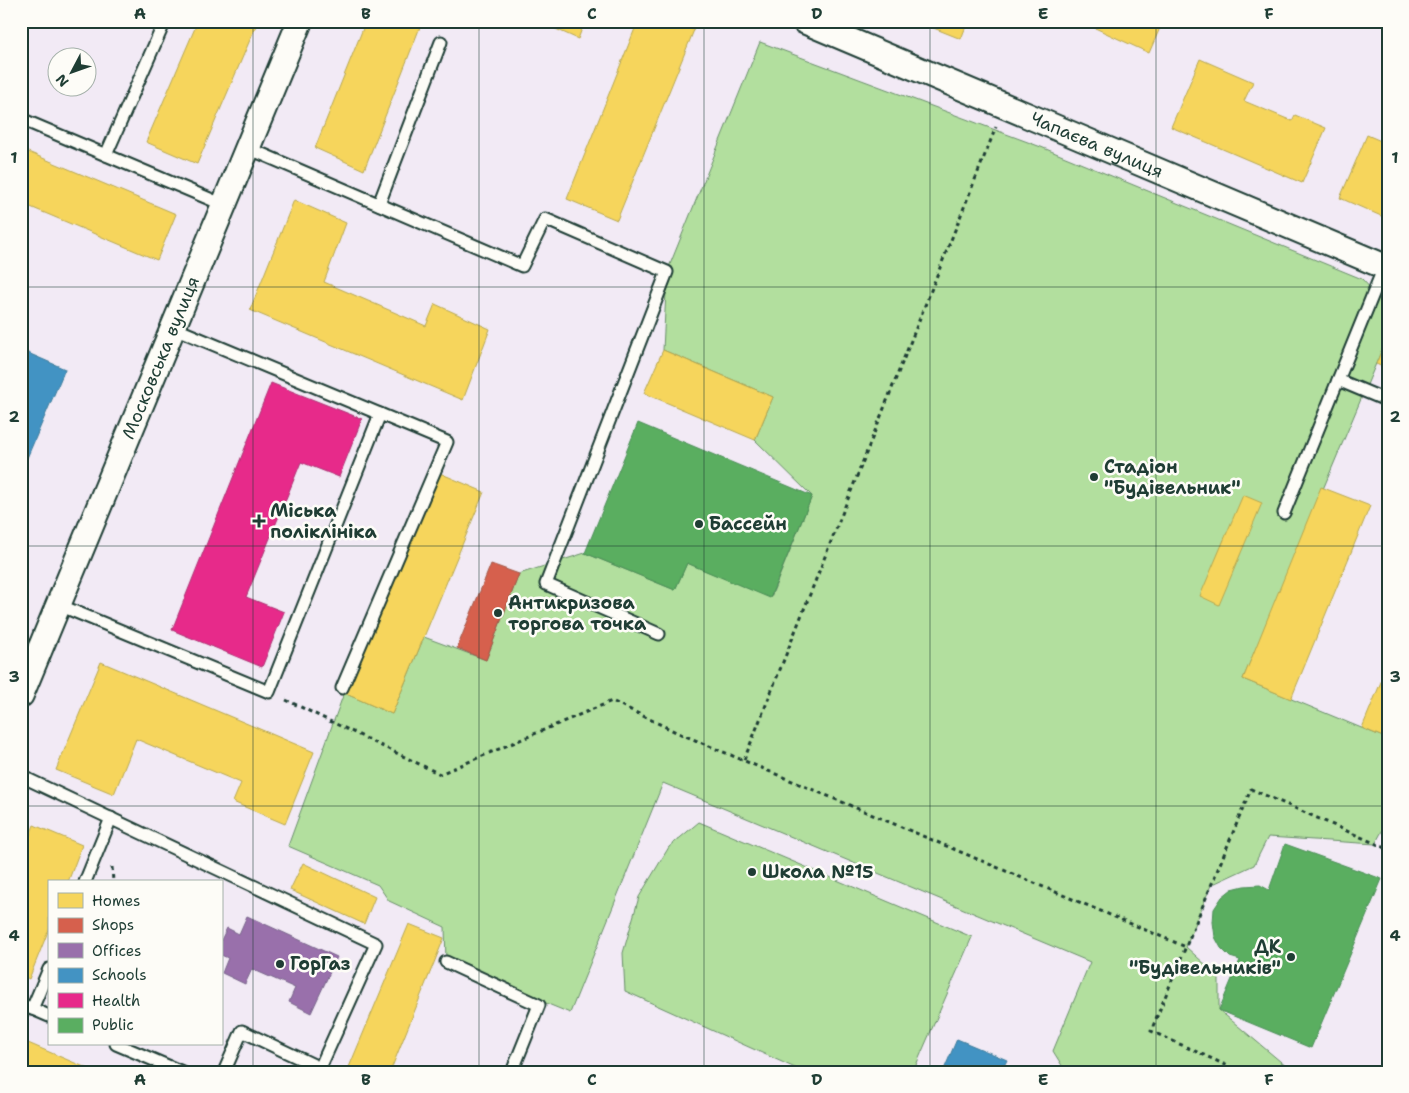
<svg xmlns="http://www.w3.org/2000/svg" width="1409" height="1093" viewBox="0 0 1409 1093" font-family="'Shantell Sans',sans-serif">
<style>
.green{fill:#b2df9e;stroke:#688e69}
.homes{fill:#f6d55c;stroke:#b6a750}
.shops{fill:#d6604d;stroke:#9f5646}
.offices{fill:#9970ab;stroke:#746187}
.schools{fill:#4393c3;stroke:#387998}
.health{fill:#e7298a;stroke:#ab2f70}
.public{fill:#5aae61;stroke:#488c54}
.lines{fill:none;stroke-linecap:round;stroke-linejoin:round}
.service-casing{stroke:#1f3d34;stroke-width:15}
.minor-casing{stroke:#1f3d34;stroke-width:28}
.path{stroke:#1f3d34;stroke-width:3;stroke-dasharray:4 4;stroke-linecap:butt}
.service{stroke:#fdfcf7;stroke-width:11}
.minor{stroke:#fdfcf7;stroke-width:24}
.grid{fill:none;stroke:#1f3d34;stroke-width:1;stroke-opacity:0.55}
.poi-dot{fill:#1f3d34;stroke:#fdfcf7;stroke-width:2}
.labels{text-anchor:middle;stroke-width:5;stroke-linejoin:round;paint-order:stroke}
.street-label{font-size:18px;fill:#1f3d34;stroke:#fdfcf7}
.poi-label{font-size:18px;font-weight:bold;fill:#1f3d34;stroke:#fdfcf7;text-anchor:start}
.neatline{fill:none;stroke:#1f3d34;stroke-width:2}
.grid-label{font-size:16px;text-anchor:middle;font-weight:bold;fill:#1f3d34}
</style>
<rect width="100%" height="100%" fill="#f2eaf5"/>
<filter id="ink" filterUnits="userSpaceOnUse"><feTurbulence type="fractalNoise" baseFrequency=".02" numOctaves="2"/><feDisplacementMap in="SourceGraphic" scale="10" xChannelSelector="R" yChannelSelector="G"/><feConvolveMatrix kernelMatrix="1 2 1 2 8 2 1 2 1" color-interpolation-filters="sRGB"/></filter>
<g filter="url(#ink)">
<g class="green">
<path d="M760 42 1041 147 1362 279 1388 307V335L1243 679 1388 739V820L1375 844 1268 837 1254 865 1211 885 1186 947 1206 965 1219 975V1010L1287 1067 1285 1072H1066L1053 1051 1090 962 663 783 570 1013 446 962 445 927 389 901 378 885 288 846 344 693 392 714 424 637 486 660 519 574 585 553 675 590 687 563 771 597 812 496 755 440 773 397 663 350 667 272Z"/>
<path d="M699 822 972 937 913 1072H804L625 991 623 953 639 897 669 847Z"/>
</g>
<g class="homes">
<path d="M198 21H258L197 164 146 142Z"/>
<path d="M366 21H408L420 27 364 170 315 148Z"/>
<path d="M538 21H585L578 39Z"/>
<path d="M638 21H673L694 30 617 220 567 199Z"/>
<path d="M916 21H968L961 39Z"/>
<path d="M1080 21H1163L1149 53Z"/>
<path d="M1257 21H1276L1274 27Z"/>
<path d="M1200 59 1253 82 1244 101 1292 121 1295 115 1326 128 1302 183 1171 127Z"/>
<path d="M1367 135 1388 144V219L1340 198Z"/>
<path d="M21 149 176 214 157 260 21 203Z"/>
<path d="M294 200 346 223 324 282 426 326 435 304 490 329 463 400 250 310Z"/>
<path d="M1388 335V369L1376 364Z"/>
<path d="M663 350 773 397 755 440 644 393Z"/>
<path d="M435 471 484 492 392 714 344 693Z"/>
<path d="M1321 487 1370 506 1291 699 1243 679Z"/>
<path d="M1243 495 1262 503 1219 605 1200 596Z"/>
<path d="M101 662 314 752 285 824 233 802 241 783 136 739 114 794 56 770Z"/>
<path d="M1383 677 1388 679V739L1362 728Z"/>
<path d="M34 825 82 845 68 882H49V929L29 979 21 975V857Z"/>
<path d="M303 863 375 897 364 924 290 890Z"/>
<path d="M409 924 444 938 390 1072H347Z"/>
<path d="M21 1040 96 1072H21Z"/>
</g>
<path class="shops" d="M491 564 519 574 486 660 457 648Z"/>
<path class="offices" d="M247 916 337 957 311 1013 289 1002 295 988 252 969 245 984 222 973 228 958 221 955V940L227 928 239 934Z"/>
<g class="schools">
<path d="M21 350 65 369 21 472Z"/>
<path d="M957 1039 1007 1060 1001 1072H943Z"/>
</g>
<path class="health" d="M271 383 362 419 339 477 301 462 246 597 284 612 262 667 172 630Z"/>
<g class="public">
<path d="M638 423 812 496 770 598 687 563 675 590 585 553Z"/>
<path d="M1285 844 1382 879 1311 1048 1219 1010 1240 960 1230 957 1221 948 1215 937 1213 922 1214 909 1222 897 1232 889 1244 886 1260 885 1269 890Z"/>
</g>
<g class="lines">
<g class="service-casing">
<g id="service">
<path d="M21 119 224 205"/>
<path d="M248 148 522 266 545 219 667 272 546 584 659 634"/>
<path d="M106 155 165 21"/>
<path d="M379 204 441 42"/>
<path d="M174 328 447 442 342 688"/>
<path d="M1338 380 1388 401"/>
<path d="M1284 513 1384 267"/>
<path d="M59 605 269 692 380 414"/>
<path d="M21 776 376 944 320 1068 242 1031 224 1072"/>
<path d="M85 882 111 818"/>
<path d="M446 962 539 1005 512 1072"/>
<path d="M21 1004 49 1016"/>
<path d="M32 1009 49 969"/>
<path d="M116 1044 182 1072"/>
</g>
</g>
<g class="minor-casing">
<g id="minor">
<path id="s1" d="M804 21 1388 268"/>
<path id="s2" d="M21 695 300 21"/>
</g>
</g>
<g class="path">
<path d="M286 700 440 774 612 701 676 732 1186 947"/>
<path d="M744 760 996 127"/>
<path d="M112 867 113 882"/>
<path d="M1241 1072 1151 1031 1251 789 1388 849"/>
</g>
<use href="#service" class="service"/>
<use href="#minor" class="minor"/>
</g>
</g>
<path class="grid" d="M253 21V1072M479 21V1072M704 21V1072M930 21V1072M1156 21V1072M21 287H1388M21 546H1388M21 806H1388"/>
<g class="poi-dot">
<circle cx="1094" cy="477" r="5"/>
<path d="M256.5 513.5h5v5h5v5h-5v5h-5v-5h-5v-5h5z"/>
<circle cx="699" cy="524" r="5"/>
<circle cx="498" cy="613" r="5"/>
<circle cx="752" cy="872" r="5"/>
<circle cx="1291" cy="957" r="5"/>
<circle cx="280" cy="964" r="5"/>
</g>
<g class="labels">
<g class="street-label">
<text dy="6" stroke="none"><textPath href="#s1" startOffset="318">Чапаєва вулиця</textPath></text>
<text dy="6" stroke="none"><textPath href="#s2" startOffset="365">Московська вулиця</textPath></text>
</g>
<g class="poi-label">
<text x="1104" y="473">Стадіон<tspan x="1104" dy="21">"Будівельник"</tspan></text>
<text x="270" y="517">Міська<tspan x="270" dy="21">поліклініка</tspan></text>
<text x="709" y="530">Бассейн</text>
<text x="508" y="609">Антикризова<tspan x="508" dy="21">торгова точка</tspan></text>
<text x="762" y="878">Школа №15</text>
<text x="1281" y="953" text-anchor="end">ДК<tspan x="1281" dy="21">"Будівельників"</tspan></text>
<text x="290" y="970">ГорГаз</text>
</g>
</g>
<rect width="1409" height="1093" fill="none" stroke="#fdfcf7" stroke-width="55"/>
<rect x="48" y="880" width="175" height="165" fill="#fdfcf7" stroke="#a4b0a9"/>
<rect x="58" y="893" width="25" height="15" fill="#f6d55c" stroke="#a4b0a9"/>
<text x="92" y="906" font-size="15" fill="#1f3d34">Homes</text>
<rect x="58" y="918" width="25" height="15" fill="#d6604d" stroke="#a4b0a9"/>
<text x="92" y="930" font-size="15" fill="#1f3d34">Shops</text>
<rect x="58" y="943" width="25" height="15" fill="#9970ab" stroke="#a4b0a9"/>
<text x="92" y="956" font-size="15" fill="#1f3d34">Offices</text>
<rect x="58" y="968" width="25" height="15" fill="#4393c3" stroke="#a4b0a9"/>
<text x="92" y="980" font-size="15" fill="#1f3d34">Schools</text>
<rect x="58" y="993" width="25" height="15" fill="#e7298a" stroke="#a4b0a9"/>
<text x="92" y="1006" font-size="15" fill="#1f3d34">Health</text>
<rect x="58" y="1018" width="25" height="15" fill="#5aae61" stroke="#a4b0a9"/>
<text x="92" y="1030" font-size="15" fill="#1f3d34">Public</text>
<g transform="translate(72 72) rotate(229)"><circle r="24" fill="#fdfcf7" stroke="#a4b0a9"/>
<path d="M0-4L9 19L0 12L-9 19Z" fill="#1f3d34"/>
<text y="-8" font-size="14" font-weight="bold" text-anchor="middle" fill="#1f3d34">N</text>
</g>
<rect x="28" y="28" width="1354" height="1038" class="neatline"/>
<g class="grid-label">
<text x="140" y="19">A</text>
<text x="366" y="19">B</text>
<text x="592" y="19">C</text>
<text x="817" y="19">D</text>
<text x="1043" y="19">E</text>
<text x="1269" y="19">F</text>
<text x="14" y="163">1</text>
<text x="1395" y="163">1</text>
<text x="14" y="422">2</text>
<text x="1395" y="422">2</text>
<text x="14" y="682">3</text>
<text x="1395" y="682">3</text>
<text x="14" y="941">4</text>
<text x="1395" y="941">4</text>
<text x="140" y="1085">A</text>
<text x="366" y="1085">B</text>
<text x="592" y="1085">C</text>
<text x="817" y="1085">D</text>
<text x="1043" y="1085">E</text>
<text x="1269" y="1085">F</text>
</g>
</svg>
